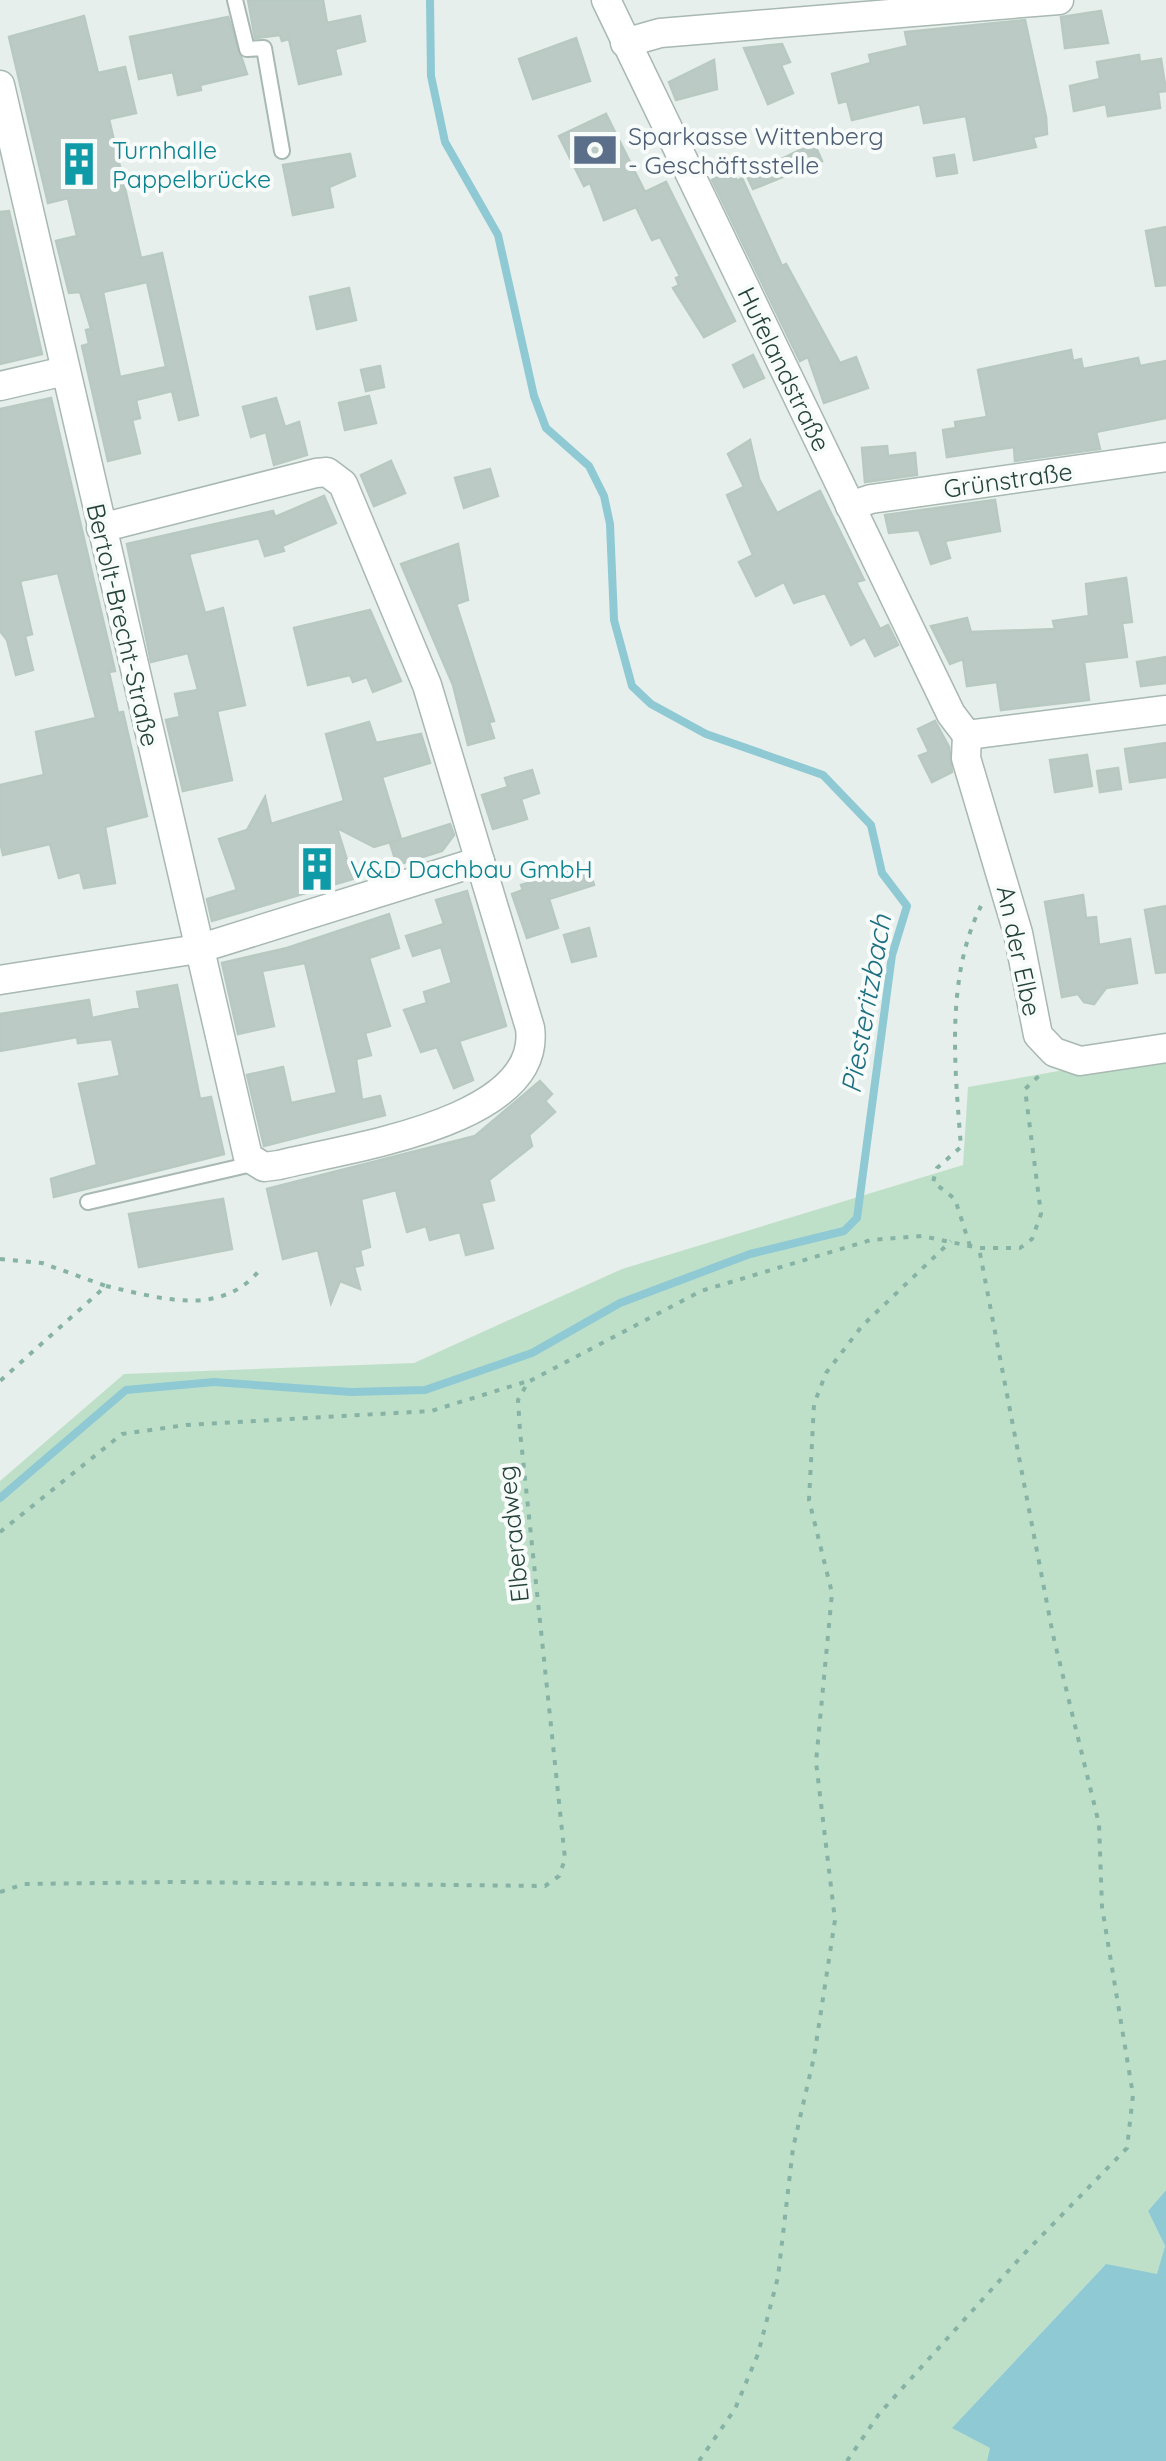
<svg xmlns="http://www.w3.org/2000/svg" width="1166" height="2461" viewBox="0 0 1166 2461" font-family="Quicksand,sans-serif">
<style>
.green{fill:#bfe0c8}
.water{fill:#8ec9d4}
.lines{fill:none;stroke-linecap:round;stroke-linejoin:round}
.stream{stroke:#8ec9d4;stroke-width:8}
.building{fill:#bbcac4;stroke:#b8c9c2;stroke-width:2.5;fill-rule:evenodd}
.service-casing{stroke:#a8b8b2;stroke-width:18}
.minor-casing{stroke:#a8b8b2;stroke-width:31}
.path{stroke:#86b3a5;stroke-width:4;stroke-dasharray:5 8;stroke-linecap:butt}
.service{stroke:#fff;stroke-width:14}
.minor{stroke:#fff;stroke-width:28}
.labels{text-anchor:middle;stroke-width:8;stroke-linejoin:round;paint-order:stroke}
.service-label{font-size:25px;fill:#4e5e75;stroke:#f7fbf9;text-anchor:start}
.culture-label{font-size:25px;fill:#0d838f;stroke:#f7fbf9;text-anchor:start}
.street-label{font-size:25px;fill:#24423a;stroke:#f7fbf9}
.water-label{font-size:28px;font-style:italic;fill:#1c6f80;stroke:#f7fbf9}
</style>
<rect width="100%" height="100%" fill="#e6efeb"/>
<path class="green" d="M1166 1052V2190L1148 2211 1165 2246 1157 2275 1105 2265 953 2427 991 2448 987 2461H0V1481L124 1374 414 1363 622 1269 963 1165 968 1087Z"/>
<path class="water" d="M1166 2190V2461H987L990 2448 952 2428 1106 2264 1157 2274 1165 2246 1148 2211Z"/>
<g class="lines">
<path class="stream" d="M0 1498 126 1390 214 1382 351 1392 425 1390 532 1353 620 1303 750 1254 844 1231 857 1218 892 955 907 906 882 873 871 825 823 775 706 734 651 704 632 686 614 620 610 524 604 496 589 466 546 428 534 396 498 235 445 142 431 76 430 0"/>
</g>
<g class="building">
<path d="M248 0H323L327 23 360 16 365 41 335 49 341 74 299 84 289 39 282 41 280 35 255 38Z"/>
<path d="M1101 11 1108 43 1065 48 1061 17Z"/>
<path d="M84 16 98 73 125 67 136 113 109 119 141 258 162 253 198 415 179 420 172 391 136 400 140 418 132 420 140 453 108 461 82 346 89 344 86 330 91 329 80 292 69 293 56 241 77 236 68 198 48 203 9 37ZM147 282 166 367 120 377 103 292Z"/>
<path d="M228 17 247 74 200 85 201 90 178 95 173 72 139 79 130 37Z"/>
<path d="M1025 20 1046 117 1047 134 1033 137 1036 147 974 160 966 116 924 123 920 104 852 120 847 101 839 103 832 74 871 63 869 55 908 46 905 32Z"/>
<path d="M576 38 590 81 533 99 519 59Z"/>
<path d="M782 44 790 62 781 65 793 93 768 104 744 48Z"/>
<path d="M1139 55 1140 62 1161 59 1166 91 1158 92 1160 108 1108 116 1106 104 1074 111 1070 86 1100 79 1097 62Z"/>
<path d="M714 60 717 89 676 100 669 82Z"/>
<path d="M606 114 645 192 666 182 735 321 704 337 673 288 679 285 676 278 680 276 660 237 652 240 636 207 604 220 590 183 584 186 559 136Z"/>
<path d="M814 143 822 161 753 189 747 176Z"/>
<path d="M350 154 355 176 329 187 333 207 293 215 283 165Z"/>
<path d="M954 155 957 173 937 176 934 158Z"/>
<path d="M731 169 737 181 742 178 782 266 786 264 840 363 856 357 868 388 824 403 808 357 800 361 712 180Z"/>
<path d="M9 211 42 354 0 364V212Z"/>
<path d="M1166 227V285L1156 286 1146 231Z"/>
<path d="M349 288 356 320 317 329 310 297Z"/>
<path d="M1071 350 1073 361 1081 359 1083 369 1138 358 1140 366 1166 361V418L1096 432 1100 449 1015 461 1014 447 947 457 943 430 956 428 955 422 987 417 978 370Z"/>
<path d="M753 355 764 378 744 387 733 365Z"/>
<path d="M380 366 384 387 366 391 361 370Z"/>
<path d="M369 396 376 423 345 430 339 403Z"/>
<path d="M51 398 115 671 109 672 118 713 123 712 147 816 105 827 115 883 84 888 80 872 59 878 50 844 3 855 0 841V785L44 775 36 732 96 718 58 573 20 581 32 634 25 636 33 670 16 675 7 640 0 631V409Z"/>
<path d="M276 398 285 427 299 422 307 455 274 465 266 432 251 437 243 407Z"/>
<path d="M750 440 759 479 777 513 820 491 864 580 856 582 880 629 888 625 898 645 875 656 865 637 851 645 825 593 794 603 784 582 756 596 739 562 753 555 727 495 744 487 728 454Z"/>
<path d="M887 446 888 456 915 453 917 475 865 482 862 448Z"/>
<path d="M391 461 405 493 374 506 361 475Z"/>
<path d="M490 469 498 496 464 508 455 478Z"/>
<path d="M324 496 336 523 282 546 284 551 265 556 259 538 189 554 205 613 223 608 245 705 217 711 232 780 183 791 166 720 180 717 175 694 198 690 188 653 151 662 127 544 273 511 275 517Z"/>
<path d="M995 500 1000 531 945 541 950 558 931 564 919 530 889 533 885 515Z"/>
<path d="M458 544 468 600 456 604 494 721 489 722 494 738 468 745 453 685 401 564Z"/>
<path d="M1126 578 1132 622 1122 623 1127 657 1084 662 1089 700 1001 710 997 682 967 686 963 659 950 664 931 626 967 618 971 632 1055 629 1053 621 1089 616 1086 584Z"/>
<path d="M370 610 401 681 373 692 367 677 353 682 350 675 308 685 294 628Z"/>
<path d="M1166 657V683L1141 686 1137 662Z"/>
<path d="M935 721 949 747 952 772 932 782 919 756 929 752 918 729Z"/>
<path d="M369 722 376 743 421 734 430 763 382 777 401 839 374 847 337 828 353 879 212 921 207 899 237 890 219 839 247 830 265 797 271 824 344 801 326 734Z"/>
<path d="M1166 743V777L1130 782 1125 749Z"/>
<path d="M1087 755 1092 786 1055 792 1050 760Z"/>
<path d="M1118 768 1121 789 1100 792 1097 771Z"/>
<path d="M532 770 539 793 521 799 527 819 493 829 482 795 508 787 505 778Z"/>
<path d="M450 824 454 835 442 851 397 865 390 843Z"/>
<path d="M588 865 594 885 549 899 558 928 527 938 512 894 523 890 521 885Z"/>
<path d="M467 891 506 1026 459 1041 473 1080 454 1088 437 1047 421 1052 404 1010 427 1003 424 992 452 983 441 947 413 956 406 936 444 924 436 900Z"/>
<path d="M1083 895 1086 918 1096 917 1099 945 1130 939 1137 983 1106 988 1094 1004 1084 1002 1078 994 1062 997 1045 902Z"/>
<path d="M1166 906V972L1156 973 1145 910Z"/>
<path d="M389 914 399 948 369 958 390 1026 365 1033 371 1055 356 1059 362 1100 380 1096 385 1115 264 1146 247 1075 283 1067 291 1103 337 1093 305 963 262 971 274 1026 238 1034 222 963 287 948Z"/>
<path d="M589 928 596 956 572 962 564 935Z"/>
<path d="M177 985 200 1099 211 1097 224 1154 54 1197 51 1179 97 1165 79 1084 120 1076 112 1039 78 1043 77 1037 0 1051V1014L89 1000 92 1018 140 1008 137 992Z"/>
<path d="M540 1081 552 1094 545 1101 555 1112 529 1135 532 1146 489 1180 494 1200 481 1203 493 1248 466 1255 460 1232 430 1240 426 1226 407 1232 396 1190 361 1199 370 1247 360 1250 363 1265 354 1267 360 1289 340 1281 331 1303 318 1250 283 1259 267 1189 475 1136Z"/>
<path d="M223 1199 232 1249 139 1267 129 1214Z"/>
</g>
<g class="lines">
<g class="service-casing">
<g id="service">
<path d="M235 0 247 49 264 48 282 151"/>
<path d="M88 1202 252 1164"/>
</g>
</g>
<g class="minor-casing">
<g id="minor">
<path d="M606 0 951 714 967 735"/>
<path d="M625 43 660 33 1059 0"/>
<path d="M0 85 248 1157 264 1167 279 1165C345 1148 543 1123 530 1028L427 685 343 484 327 472 316 473 101 528"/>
<path d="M0 386 65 371"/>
<path d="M850 506 871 499 1166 457"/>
<path d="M967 735 966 758 1018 933 1038 1035 1054 1052 1080 1061 1166 1048"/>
<path d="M967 735 1166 710"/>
<path d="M0 980 198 949 480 861"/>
</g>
</g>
<g class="path">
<path d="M970 1246 955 1199 933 1182 937 1168 961 1147C955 1070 945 978 981 906"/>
<path d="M0 1259 42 1263 106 1286 0 1381"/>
<path d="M106 1286C160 1298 223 1319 262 1267"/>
<path d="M0 1532 122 1434 186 1425 431 1411 525 1382"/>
<path d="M0 1892 24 1884 176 1882 545 1886 559 1876 565 1859 520 1431 518 1400 528 1382 701 1291 871 1240 922 1236 979 1248H1020L1032 1239 1041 1214 1025 1089 1041 1074"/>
<path d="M699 2461 735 2409 758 2354 778 2277 793 2148 814 2057 835 1920 816 1762 832 1593 809 1500 814 1404 826 1373 862 1326 951 1241"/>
<path d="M847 2461 879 2414 1020 2258 1127 2148 1133 2095 1102 1907 1099 1824 1053 1635 979 1248"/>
</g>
<use href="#service" class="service"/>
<use href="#minor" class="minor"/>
</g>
<defs>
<g id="bank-bare" transform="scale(3.45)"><path d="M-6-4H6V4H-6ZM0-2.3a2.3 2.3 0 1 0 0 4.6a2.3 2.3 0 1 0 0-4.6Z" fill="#5c6f8a" stroke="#f7fbf9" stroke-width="2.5" paint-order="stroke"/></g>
<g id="building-bare" transform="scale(3.45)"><path d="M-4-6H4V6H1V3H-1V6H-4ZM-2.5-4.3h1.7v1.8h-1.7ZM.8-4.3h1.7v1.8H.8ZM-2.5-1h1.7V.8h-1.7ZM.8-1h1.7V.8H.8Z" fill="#0f9aa8" stroke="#f7fbf9" stroke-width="2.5" paint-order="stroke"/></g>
</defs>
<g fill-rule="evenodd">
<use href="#bank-bare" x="595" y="150"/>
<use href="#building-bare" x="79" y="164"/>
<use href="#building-bare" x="317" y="869"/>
</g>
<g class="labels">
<g class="service-label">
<text x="628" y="145">Sparkasse Wittenberg<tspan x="628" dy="29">- Geschäftsstelle</tspan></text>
</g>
<g class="culture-label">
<text x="112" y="159">Turnhalle<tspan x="112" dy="29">Pappelbrücke</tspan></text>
<text x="350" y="878">V&amp;D Dachbau GmbH</text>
</g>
<g class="street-label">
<text transform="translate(784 369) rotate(64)" y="9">Hufelandstraße</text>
<text transform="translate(1008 480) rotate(-8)" y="9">Grünstraße</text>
<text transform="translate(123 625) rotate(77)" y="9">Bertolt-Brecht-Straße</text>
<text transform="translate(1019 951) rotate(78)" y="9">An der Elbe</text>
<text transform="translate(513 1534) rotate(-96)" y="9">Elberadweg</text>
</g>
<g class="water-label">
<text transform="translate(866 1004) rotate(-80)" y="10">Piesteritzbach</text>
</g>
</g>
</svg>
